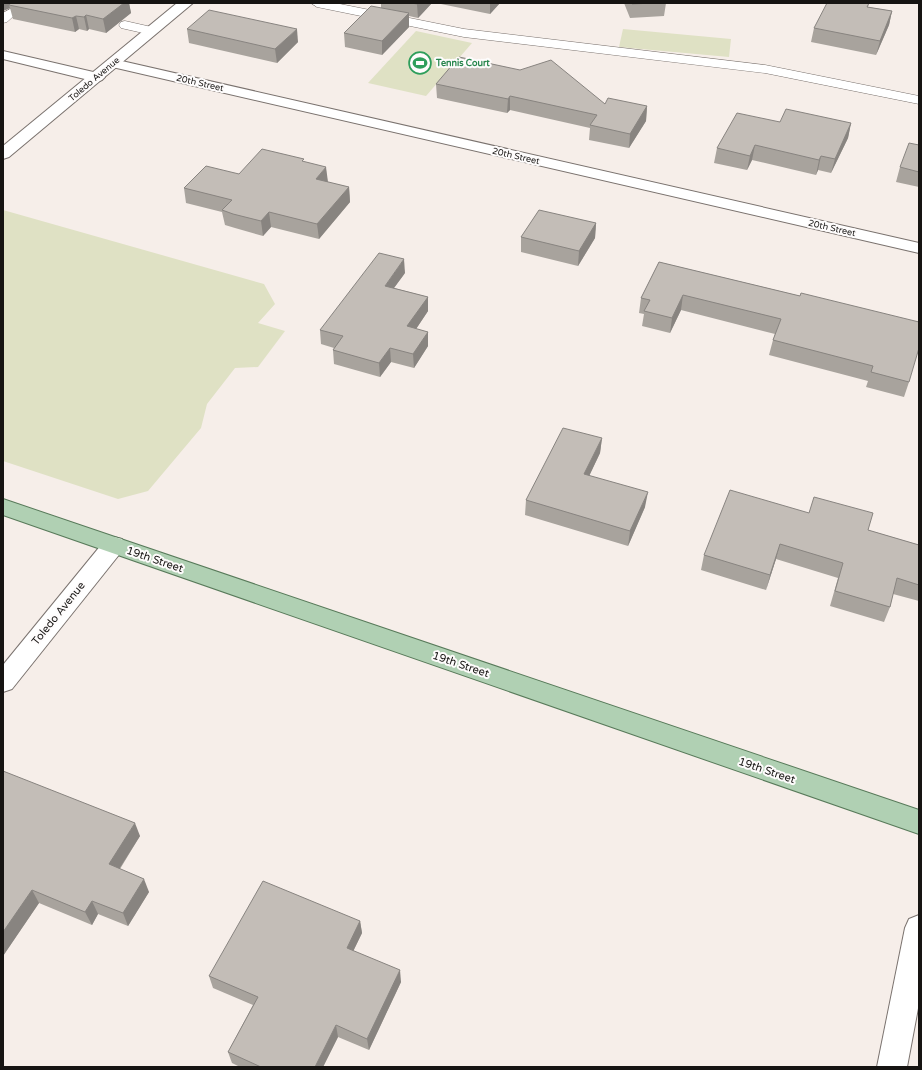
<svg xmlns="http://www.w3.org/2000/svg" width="922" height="1070" viewBox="0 0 922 1070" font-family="'Varela Round',sans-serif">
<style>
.green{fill:#dfe1c4}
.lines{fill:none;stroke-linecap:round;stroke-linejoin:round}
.service-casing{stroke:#7a726e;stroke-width:1}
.minor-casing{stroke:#7a726e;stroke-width:2}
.tertiary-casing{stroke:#7a726e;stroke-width:2}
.primary-casing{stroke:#587a5a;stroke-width:2}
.service{fill:#fff;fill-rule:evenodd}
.minor{fill:#fff;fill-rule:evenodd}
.tertiary{fill:#fff;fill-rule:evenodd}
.primary{fill:#b0d0b3;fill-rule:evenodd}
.wall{fill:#a8a39d}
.shaded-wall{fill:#888480}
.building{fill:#c3bdb7;stroke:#888480}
.labels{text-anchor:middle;stroke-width:4;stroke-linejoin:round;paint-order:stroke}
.far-leisure-label{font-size:9px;font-weight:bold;fill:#27864d;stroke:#fefcfc;text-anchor:start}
.far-street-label{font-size:9px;fill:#161412;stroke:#fefcfc}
.street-label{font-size:11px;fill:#161412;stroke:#fefcfc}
</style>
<rect width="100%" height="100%" fill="#f6eee9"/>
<g class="green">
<path d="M623 29 731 39 729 57 619 47Z"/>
<path d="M416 31 472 43 426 96 368 83Z"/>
<path d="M3 210 264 284 275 304 258 323 285 331 258 367 235 368 207 404 201 428 148 491 118 499 3 461Z"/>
</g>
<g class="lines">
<g class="service-casing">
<g id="service">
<path d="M311 3H335L464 29 765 65 919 96V104L765 73 464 37 317 7Z"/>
<path d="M12 8 18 12 7 22 3 23V13Z"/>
<path d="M125 21 156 28 158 31 152 35 121 28 119 25 121 22Z"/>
</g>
</g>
<g class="minor-casing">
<g id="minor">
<path d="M3 51 102 74 105 77 102 80 97 82 3 59Z"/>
<path d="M113 59 919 243V253L108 66 106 63 108 60Z"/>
<path d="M919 915V1003L907 1067H877L905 928 909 919Z"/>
</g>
</g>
<g class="tertiary-casing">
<g id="tertiary">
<path d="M177 3H193L9 157 3 159V146Z"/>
<path d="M114 537 122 539 125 545 122 551 12 689 3 692V665L106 539Z"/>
</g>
</g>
<g class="primary-casing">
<path id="primary" d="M3 499 919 810V834L3 515Z"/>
</g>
<use href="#service" class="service"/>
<use href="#minor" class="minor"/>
<use href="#tertiary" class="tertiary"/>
<use href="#primary" class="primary"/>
</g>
<g class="wall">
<path d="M3 3H129L131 13 106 33 89 29 87 31 79 29 75 32 13 19 10 8 3 11Z"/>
<path d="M381 3H432L418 18 409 16V27L382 55 345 47 344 33 381 8Z"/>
<path d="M436 3H500L490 14Z"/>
<path d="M624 3H666L664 16 630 18Z"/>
<path d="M869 3 868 7 892 11 889 25 876 55 811 42 814 28Z"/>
<path d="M187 29 298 42 277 63 189 43Z"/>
<path d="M436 84 605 104 647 106 646 121 629 148 589 140 590 128 510 110 507 113 437 98Z"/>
<path d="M780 122 851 123 848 138 831 173 818 170 816 175 752 160 747 170 714 163 717 148Z"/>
<path d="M919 145V187L896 182 900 167Z"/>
<path d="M304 162 327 182 349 187 350 202 319 239 271 227 263 236 235 228 225 225 222 212 186 203 184 188 239 174Z"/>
<path d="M596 223 595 238 578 266 521 252V237Z"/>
<path d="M659 262 800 296 909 382 904 397 866 387 868 381 769 355 773 340 775 334 681 310 670 333 642 326 644 314 639 313 641 298Z"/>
<path d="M405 273 394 288 428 297V311L416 329 428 332V346L414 368 391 362 380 377 334 364 333 350 334 348 321 344 320 330Z"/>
<path d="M602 438 600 453 589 476 645 507 628 546 525 515 526 500Z"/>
<path d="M868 530 919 545V601L893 594 890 607 884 622 830 606 838 578 776 559 766 590 701 570 704 555Z"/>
<path d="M3 771 140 836 120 869 149 892 128 926 98 914 92 925 39 903 3 956Z"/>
<path d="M360 921 362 933 353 951 401 982 369 1050 338 1037 323 1067H240L232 1063 228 1052 253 1005 213 988 209 976Z"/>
</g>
<g class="shaded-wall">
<path d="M3 3H12L9 5 10 8 3 11Z"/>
<path d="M124 3H129L131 13 106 33 103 19Z"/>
<path d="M419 3H432L418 18 417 4Z"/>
<path d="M490 3H500L490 14Z"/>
<path d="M892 11 889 25 876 55 880 41Z"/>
<path d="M409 13V27L382 55V41Z"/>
<path d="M86 15 89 29 87 31 84 17Z"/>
<path d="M76 16 79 29 75 32 72 18Z"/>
<path d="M297 29 298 42 277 63 275 49Z"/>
<path d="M510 96V110L507 113 508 99Z"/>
<path d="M647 106 646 121 629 148 630 134Z"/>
<path d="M851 123 848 138 831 173 835 159Z"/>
<path d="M755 145 752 160 747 170 750 156Z"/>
<path d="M821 156 818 170 816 175 819 160Z"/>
<path d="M326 167 328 182 317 194 316 179Z"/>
<path d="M349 187 350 202 319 239 317 224Z"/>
<path d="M269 212 271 227 263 236 261 221Z"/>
<path d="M596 223 595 238 578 266 579 251Z"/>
<path d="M404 259 405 273 385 300V286Z"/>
<path d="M683 295 681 310 670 333 672 318Z"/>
<path d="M428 297V311L408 341 407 326Z"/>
<path d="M428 332V346L414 368 413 354Z"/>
<path d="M390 348 391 362 380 377 379 363Z"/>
<path d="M602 438 600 453 583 489 584 474Z"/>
<path d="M648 492 645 507 628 546 630 531Z"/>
<path d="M780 544 776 559 766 590 770 575Z"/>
<path d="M135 823 140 836 114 877 109 864Z"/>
<path d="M144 879 149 892 128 926 123 913Z"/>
<path d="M32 890 39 903 3 956V932Z"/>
<path d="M92 901 98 914 92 925 85 912Z"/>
<path d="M360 921 362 933 349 960 347 948Z"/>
<path d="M400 970 401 982 369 1050 367 1039Z"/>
<path d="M336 1025 338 1037 323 1067H315Z"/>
</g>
<g class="building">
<path d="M11 3H124L103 19 86 15 84 17 76 16 72 18 9 5Z"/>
<path d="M411 3H419L417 4Z"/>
<path d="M631 3H653L632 4Z"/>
<path d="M827 3H869L867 7 892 11 880 41 814 28Z"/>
<path d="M371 6 409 13 382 41 344 33Z"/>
<path d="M209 10 297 29 275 49 187 29Z"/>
<path d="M459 57 520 70 551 60 605 104 608 98 647 106 630 134 590 125 597 115 510 96 508 99 436 84Z"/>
<path d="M786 109 851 123 835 159 821 156 819 160 755 145 750 156 717 148 737 113 780 122Z"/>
<path d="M909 143 919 145V172L900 167Z"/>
<path d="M262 149 304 159 302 161 326 167 316 179 349 187 317 224 269 212 261 221 233 214 222 210 232 200 184 188 206 166 239 174Z"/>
<path d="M539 210 596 223 579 251 521 237Z"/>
<path d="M379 253 404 259 385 286 428 297 407 326 428 332 413 354 390 348 379 363 333 350 343 336 320 330Z"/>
<path d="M659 262 800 296 801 293 919 322V348L909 382 871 372 873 366 773 340 781 319 683 295 672 318 644 311 650 300 641 298Z"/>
<path d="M563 428 602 438 584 474 648 492 630 531 526 500Z"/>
<path d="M730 490 809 513 814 497 873 513 868 530 919 545V585L897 578 890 607 835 591 843 563 780 544 770 575 704 555Z"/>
<path d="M3 771 135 823 109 864 144 879 123 913 92 901 85 912 32 890 3 932Z"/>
<path d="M263 881 360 921 347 948 400 970 367 1039 336 1025 315 1067H261L228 1052 258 997 209 976Z"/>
</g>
<defs>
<g id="stadium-ring" transform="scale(1.15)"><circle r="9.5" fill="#fefcfc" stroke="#2e9e5b" stroke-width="1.5"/><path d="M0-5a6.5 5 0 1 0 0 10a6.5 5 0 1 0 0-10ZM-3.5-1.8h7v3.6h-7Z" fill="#2e9e5b"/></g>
</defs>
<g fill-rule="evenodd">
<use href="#stadium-ring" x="420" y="63"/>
</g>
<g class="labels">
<g class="far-leisure-label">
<text x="436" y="66">Tennis Court</text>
</g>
<g class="far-street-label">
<text transform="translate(94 79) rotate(-40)" y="3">Toledo Avenue</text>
<text transform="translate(200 83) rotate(13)" y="3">20th Street</text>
<text transform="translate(516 156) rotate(13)" y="3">20th Street</text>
<text transform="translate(832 228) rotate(13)" y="3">20th Street</text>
</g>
<g class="street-label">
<text transform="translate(155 559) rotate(19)" y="4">19th Street</text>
<text transform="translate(58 613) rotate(-51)" y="4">Toledo Avenue</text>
<text transform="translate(461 664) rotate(19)" y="4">19th Street</text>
<text transform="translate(767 770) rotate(19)" y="4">19th Street</text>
</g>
</g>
<rect width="922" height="1070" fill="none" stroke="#161412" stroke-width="8"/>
</svg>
